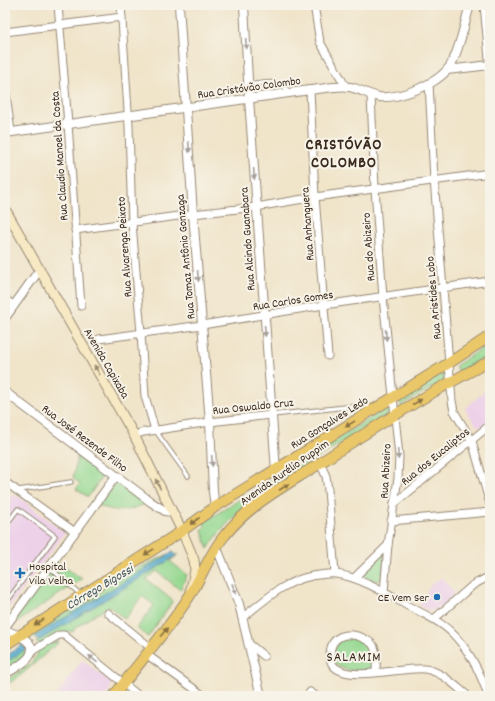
<svg xmlns="http://www.w3.org/2000/svg" width="495" height="701" viewBox="0 0 495 701" font-family="Dekko,sans-serif">
<style>
.built{fill:#edd1e9}
.green{fill:#95d891;stroke:#688158}
.water{fill:#50a9cd;stroke:#466a76}
.lines{fill:none;stroke-linecap:round;stroke-linejoin:round}
.service-casing{stroke:#968774;stroke-width:5.5}
.minor-casing{stroke:#968774;stroke-width:9}
.tertiary-casing{stroke:#968774;stroke-width:10}
.secondary-casing{stroke:#968774;stroke-width:11}
.primary-casing{stroke:#968774;stroke-width:12}
.service{stroke:#fff;stroke-width:3.5}
.minor{stroke:#fff;stroke-width:7}
.tertiary{stroke:#fff;stroke-width:8}
.secondary{stroke:#f7e9c3;stroke-width:9}
.primary{stroke:#eac769;stroke-width:10}
.oneway{fill:#a79f9a}
.oneway2{fill:#998a70}
.oneway3{fill:#8a7140}
.poi-dot{fill:#1f6fb2;stroke:#f7f3e8;stroke-width:1.5}
.labels{text-anchor:middle;stroke-width:4;stroke-linejoin:round;paint-order:stroke}
.street-label{font-size:12px;fill:#3b2a1e;stroke:#f7f3e8}
.poi-label{font-size:12px;fill:#3b2a1e;stroke:#f7f3e8;text-anchor:start}
.water-label{font-size:13px;font-style:italic;fill:#42565b;stroke:#f7f3e8}
.quarter-label{font-size:14px;letter-spacing:1px;fill:#3b2a1e;stroke:#f7f3e8}
.district-label{font-size:16px;font-weight:bold;letter-spacing:1px;fill:#3b2a1e;stroke:#f7f3e8}
</style>
<rect width="100%" height="100%" fill="#f7f3e8"/>
<filter id="ink" filterUnits="userSpaceOnUse"><feTurbulence type="fractalNoise" baseFrequency=".025" numOctaves="2"/><feDisplacementMap in="SourceGraphic" scale="8" xChannelSelector="R" yChannelSelector="G"/><feConvolveMatrix kernelMatrix="1 2 1 2 8 2 1 2 1" color-interpolation-filters="sRGB"/></filter>
<filter id="wash" filterUnits="userSpaceOnUse"><feTurbulence type="fractalNoise" baseFrequency=".012" numOctaves="4" result="noise"/><feDisplacementMap in="SourceGraphic" scale="16" xChannelSelector="R" yChannelSelector="G"/><feGaussianBlur stdDeviation="0.9" result="paint"/><feColorMatrix in="noise" values="0 0 0 0 0 0 0 0 0 0 0 0 0 0 0 0 0 1.4 0 .05"/><feComposite in="paint" operator="in"/></filter>
<g filter="url(#wash)">
<rect width="100%" height="100%" fill="#f0e4c9"/>
<g class="built">
<path d="M490 386V419L481 427 477 426 465 409Z"/>
<path d="M5 494 19 497 65 533 5 613Z"/>
<path d="M441 577 454 593 442 607 434 610H427L423 608 419 605 432 583H435Z"/>
<path d="M82 660 111 682V687L105 696H56Z"/>
</g>
<g class="green">
<path d="M490 343V355L459 371 455 366Z"/>
<path d="M444 373 445 380 401 406 399 400Z"/>
<path d="M391 405 393 411C357 433 322 454 287 478 256 499 229 515 208 549L202 530 205 529 204 522Z"/>
<path d="M78 454 104 474 88 497 76 489 80 484 73 478Z"/>
<path d="M116 482 146 503C130 512 115 513 98 505Z"/>
<path d="M386 550 382 579 376 581 365 577 364 574 366 571Z"/>
<path d="M173 552 35 636 33 637 31 634 114 581 127 573Z"/>
<path d="M179 554 170 561 187 575 180 590 157 571 146 579 173 601 148 637 137 628 154 605 142 596 125 619 109 606 99 613H97L75 628 73 632 68 631 61 639 39 644 36 642Z"/>
<path d="M56 561 82 579 19 621 12 620Z"/>
<path d="M344 638C366 639 376 646 372 669 364 672 347 672 340 667 328 660 334 643 344 638Z"/>
<path d="M58 642H59L21 675 5 686V681L31 664 37 655 39 645Z"/>
<path d="M26 646 28 651 24 657 5 669V663L26 649 25 647Z"/>
</g>
<g class="water">
<path d="M173 552 176 556 38 641 35 636Z"/>
<path d="M23 644 26 649 5 663V657Z"/>
</g>
</g>
<g filter="url(#ink)">
<g class="lines">
<g class="service-casing">
<g id="service">
<path d="M249 85C263 83 280 78 289 92"/>
<path d="M272 415 365 405 373 409"/>
<path d="M155 430 188 476"/>
<path d="M19 490 71 482"/>
<path d="M5 526 18 509 55 536 5 604"/>
<path d="M49 567 80 594"/>
</g>
</g>
<g class="minor-casing">
<g id="minor">
<path d="M58 5 68 124 81 306"/>
<path d="M121 5 129 126 132 223 141 333 145 396 155 430"/>
<path d="M314 5 320 42 346 87"/>
<path d="M484 5 490 69"/>
<path d="M5 32 122 17"/>
<path d="M429 83 434 180 443 288 452 401 454 411 472 441 490 504"/>
<path d="M5 87 11 132"/>
<path d="M310 90 315 197 328 356"/>
<path d="M371 95 375 189 383 297 399 456 398 478 388 545 384 592"/>
<path d="M75 230 193 214 256 207 315 197 490 173"/>
<path d="M5 299 14 306"/>
<path d="M99 339 202 325 324 305 490 281"/>
<path d="M134 435 144 432 210 422 271 415"/>
<path d="M320 463 326 476 328 490 335 573"/>
<path d="M5 482 75 532"/>
<path d="M394 504 490 425"/>
<path d="M391 521 490 512"/>
<path d="M354 578 388 545"/>
<path d="M108 613 151 648"/>
<path d="M242 618C264 601 284 581 312 576 319 575 329 573 336 574 360 577 387 594 408 606 422 613 438 620 450 631 469 649 480 671 488 696"/>
<path d="M434 619 473 585 490 576"/>
<path d="M248 643 264 656"/>
<path d="M32 651 59 635H64L139 696"/>
<path d="M146 654 204 696"/>
<path d="M376 672C376 665 378 652 373 645 371 642 367 640 363 638 348 631 331 635 330 654 328 690 405 665 425 669 443 672 454 685 468 696"/>
<path d="M307 696 310 692 316 696"/>
</g>
</g>
<g class="tertiary-casing">
<g id="tertiary">
<path d="M179 5 193 214 210 422 213 492 215 507"/>
<path d="M244 5 249 99 276 471"/>
<path d="M447 70 490 65"/>
<path d="M5 133 310 90C323 89 338 85 350 87 360 89 369 95 379 97 392 98 406 94 418 89 430 84 443 77 450 66 459 53 465 21 470 5"/>
<path d="M5 318 40 269"/>
<path d="M5 392 151 502 165 511 172 512"/>
<path d="M215 549 219 553 239 604 261 696"/>
<path d="M5 627 116 476"/>
<path d="M5 630C12 633 22 636 27 641 43 655 15 668 5 674"/>
</g>
</g>
<g class="secondary-casing">
<path id="secondary" d="M5 209 134 435 182 531 194 560 195 570 191 589"/>
</g>
<g class="primary-casing">
<g id="primary">
<path d="M5 645 182 531 215 507 449 363 490 336"/>
<path d="M114 696C138 664 165 633 187 600 201 579 209 554 225 535 248 506 281 488 311 469 369 430 428 393 490 361"/>
</g>
</g>
<use href="#service" class="service"/>
<use href="#minor" class="minor"/>
<use href="#tertiary" class="tertiary"/>
<use href="#secondary" class="secondary"/>
<use href="#primary" class="primary"/>
</g>
<defs><path id="oneway-solid" d="M-6-.8H1V-3.2L6.5 0L1 3.2V.8H-6Z"/></defs>
<g class="oneway">
<use href="#oneway-solid" transform="translate(246 44) rotate(87)"/>
<use href="#oneway-solid" transform="translate(189 147) rotate(86)"/>
<use href="#oneway-solid" transform="translate(254 174) rotate(86)"/>
<use href="#oneway-solid" transform="translate(198 276) rotate(85)"/>
<use href="#oneway-solid" transform="translate(265 331) rotate(86)"/>
<use href="#oneway-solid" transform="translate(386 335) rotate(85)"/>
<use href="#oneway-solid" transform="translate(398 454) rotate(87)"/>
<use href="#oneway-solid" transform="translate(212 461) rotate(87)"/>
<use href="#oneway-solid" transform="translate(234 589) rotate(69)"/>
<use href="#oneway-solid" transform="translate(93 659) rotate(-140)"/>
</g>
<g class="oneway2">
<use href="#oneway-solid" transform="translate(97 370) rotate(-120)"/>
<use href="#oneway-solid" transform="translate(158 484) rotate(-116)"/>
</g>
<g class="oneway3">
<use href="#oneway-solid" transform="translate(417 402) rotate(-31)"/>
<use href="#oneway-solid" transform="translate(350 424) rotate(148)"/>
<use href="#oneway-solid" transform="translate(284 487) rotate(-33)"/>
<use href="#oneway-solid" transform="translate(195 521) rotate(143)"/>
<use href="#oneway-solid" transform="translate(149 552) rotate(148)"/>
<use href="#oneway-solid" transform="translate(39 622) rotate(148)"/>
<use href="#oneway-solid" transform="translate(164 632) rotate(-51)"/>
</g>
</g>
<g class="poi-dot">
<path d="M18 567h4v4h4v4h-4v4h-4v-4h-4v-4h4z"/>
<circle cx="437" cy="597" r="4"/>
</g>
<g class="labels">
<g class="street-label">
<text transform="translate(249 87) rotate(-8)" y="4">Rua Cristóvão Colombo</text>
<text transform="translate(59 156) rotate(-94)" y="4">Rua Claudio Manoel da Costa</text>
<text transform="translate(307 224) rotate(-94)" y="4">Rua Anhanguera</text>
<text transform="translate(247 239) rotate(-94)" y="4">Rua Alcindo Guanabara</text>
<text transform="translate(124 247) rotate(-94)" y="4">Rua Alvarenga Peixoto</text>
<text transform="translate(368 247) rotate(-94)" y="4">Rua do Abizeiro</text>
<text transform="translate(185 257) rotate(-95)" y="4">Rua Tomaz Antônio Gonzaga</text>
<text transform="translate(433 298) rotate(-95)" y="4">Rua Aristides Lobo</text>
<text transform="translate(293 300) rotate(-9)" y="4">Rua Carlos Gomes</text>
<text transform="translate(107 363) rotate(60)" y="4">Avenida Capixaba</text>
<text transform="translate(253 406) rotate(-6)" y="4">Rua Oswaldo Cruz</text>
<text transform="translate(329 422) rotate(-32)" y="4">Rua Gonçalves Ledo</text>
<text transform="translate(85 438) rotate(37)" y="4">Rua José Rezende Filho</text>
<text transform="translate(435 456) rotate(-39)" y="4">Rua dos Eucaliptos</text>
<text transform="translate(385 471) rotate(-87)" y="4">Rua Abizeiro</text>
<text transform="translate(284 472) rotate(-35)" y="4">Avenida Aurélio Puppim</text>
</g>
<g class="poi-label">
<text x="29" y="570">Hospital<tspan x="29" dy="14">Vila Velha</tspan></text>
<text x="429" y="601" text-anchor="end">CE Vem Ser</text>
</g>
<g class="water-label">
<text transform="translate(99 586) rotate(-31)" y="5">Córrego Bigossi</text>
</g>
<g class="quarter-label">
<text x="354" y="661">SALAMIM</text>
</g>
<g class="district-label">
<text x="344" y="149">CRISTÓVÃO<tspan x="344" dy="18">COLOMBO</tspan></text>
</g>
</g>
<rect width="495" height="701" fill="none" stroke="#f7f3e8" stroke-width="20"/>
</svg>
